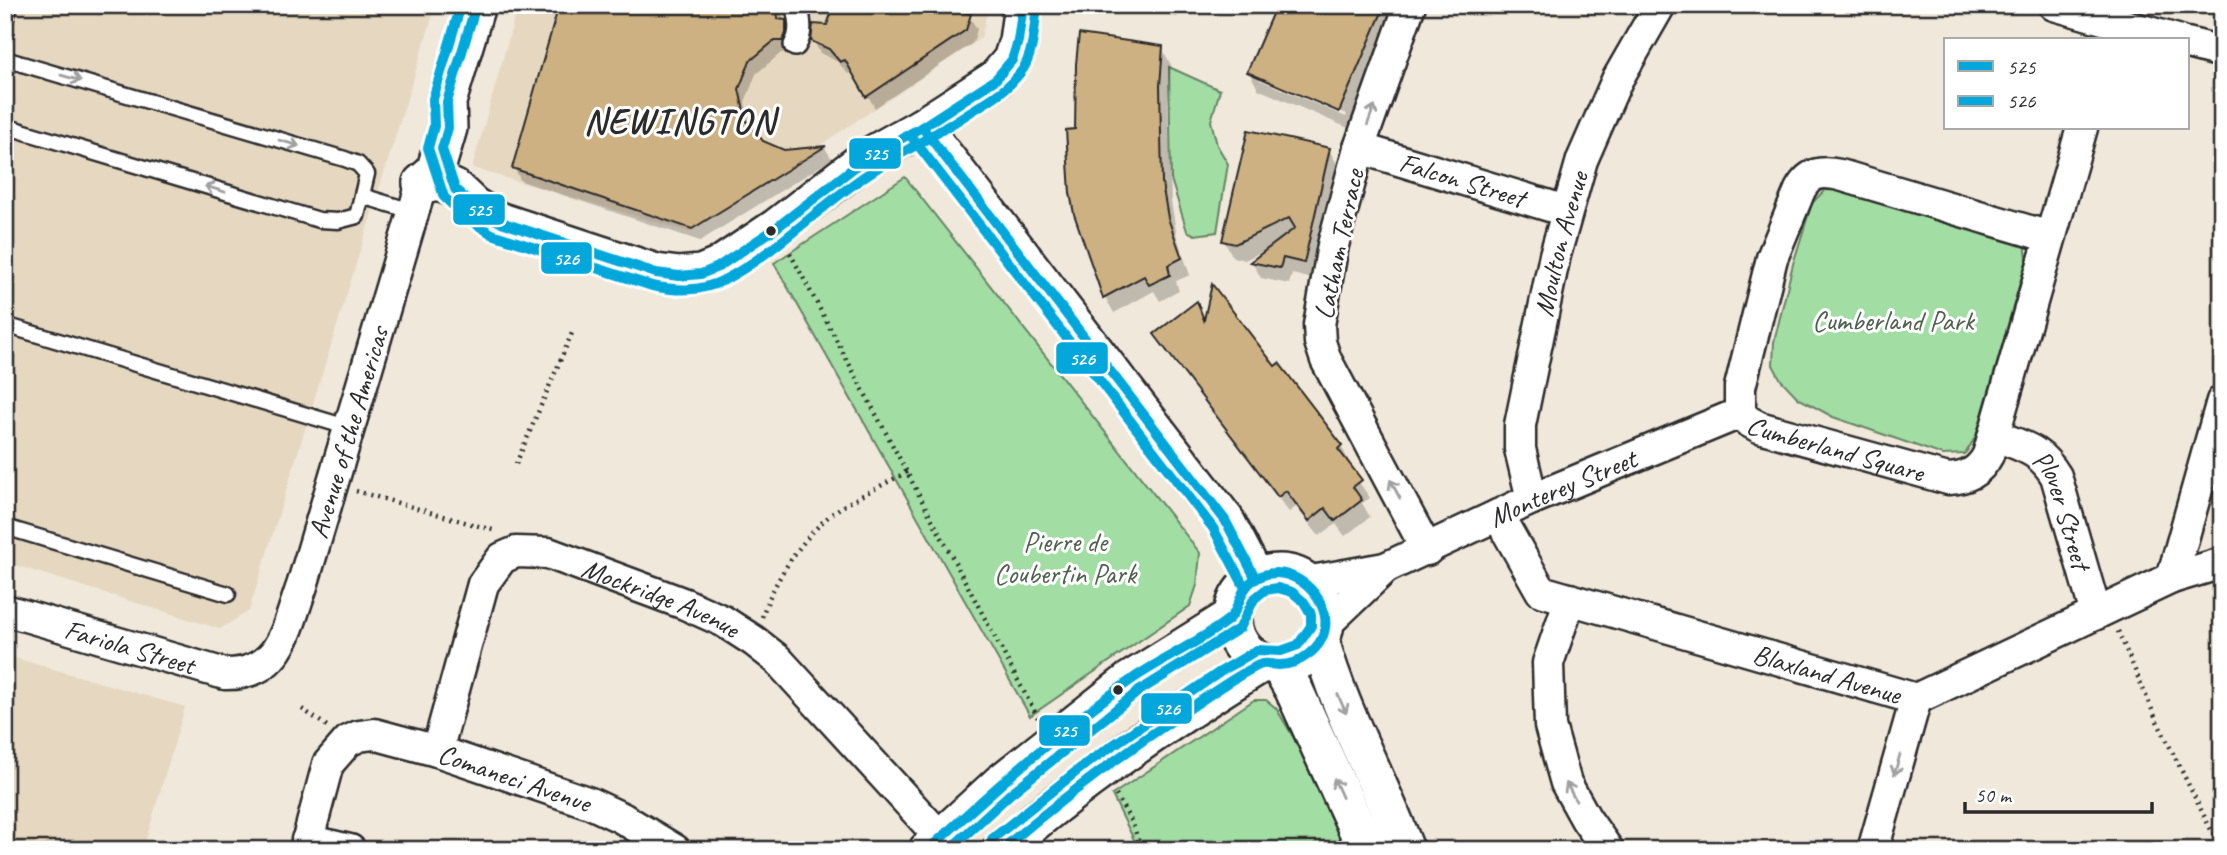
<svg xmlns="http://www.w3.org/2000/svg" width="2227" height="855" viewBox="0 0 2227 855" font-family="Caveat,sans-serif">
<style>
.built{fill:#e6d8c0}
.green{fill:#a2dda3;stroke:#668467;stroke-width:2}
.shadow{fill:#0003;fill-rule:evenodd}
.building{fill:#cdb182;stroke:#2b2b2b;stroke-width:2}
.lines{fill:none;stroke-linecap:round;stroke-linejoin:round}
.service-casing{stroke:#2b2b2b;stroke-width:19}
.pedestrian-casing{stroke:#2b2b2b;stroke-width:26}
.minor-casing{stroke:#2b2b2b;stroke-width:35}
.tertiary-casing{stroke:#2b2b2b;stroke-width:42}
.path{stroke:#2b2b2b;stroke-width:4.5;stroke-dasharray:2 5;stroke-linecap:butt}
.service{stroke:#fff;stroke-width:14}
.pedestrian{stroke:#fff;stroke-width:21}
.minor{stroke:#fff;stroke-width:30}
.tertiary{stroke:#fff;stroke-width:37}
.bus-1-casing{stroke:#fff;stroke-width:16}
.bus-2-casing{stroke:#fff;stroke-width:16}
.bus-1{stroke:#04a7db;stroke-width:10}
.bus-2{stroke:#04a7db;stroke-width:10}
.oneway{stroke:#a0a0a0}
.bus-dot{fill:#2b2b2b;stroke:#fff;stroke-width:2.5}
.labels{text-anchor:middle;stroke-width:6;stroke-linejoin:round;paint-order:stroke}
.street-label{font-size:28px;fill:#2b2b2b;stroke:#fff}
.park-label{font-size:28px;fill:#4f604f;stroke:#fff}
.district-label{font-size:35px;font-weight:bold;letter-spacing:2px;fill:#2b2b2b;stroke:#fff}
.line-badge{stroke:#fff;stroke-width:2.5}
.badge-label{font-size:19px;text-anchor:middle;font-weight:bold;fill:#fff}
</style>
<rect width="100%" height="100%" fill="#f0e8da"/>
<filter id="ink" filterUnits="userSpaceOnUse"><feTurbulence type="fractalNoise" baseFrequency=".0143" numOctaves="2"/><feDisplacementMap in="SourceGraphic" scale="14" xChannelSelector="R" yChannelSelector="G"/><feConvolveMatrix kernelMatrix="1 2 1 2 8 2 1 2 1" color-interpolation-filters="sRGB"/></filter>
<g filter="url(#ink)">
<g class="built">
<path d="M5 5H436L249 611 220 629 5 562Z"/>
<path d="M518 5H962L987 13 981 38 690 232 472 168Z"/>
<path d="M5 655 185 707 143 850H5Z"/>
</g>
<g class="green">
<path d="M1169 67 1220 90 1211 121 1217 145 1228 164 1217 232 1195 235 1187 231 1171 179Z"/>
<path d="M905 177 1200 553 1197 585 1190 606 1030 716 774 263Z"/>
<path d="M1825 190 1848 191 2025 243 2027 258 1976 436 1965 454 1943 455 1833 417 1798 398 1781 380 1773 365 1774 342 1793 264 1812 203Z"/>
<path d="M1254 700H1266L1276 708 1353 837 1358 850H1139L1112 795Z"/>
</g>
<g class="shadow">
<path d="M560 5H781L783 21 792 34 789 52 781 53 756 74 745 102 751 129 762 142 783 152 825 148 832 159 700 241 521 181 514 168Z"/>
<path d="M1147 5H1201L1199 13 1181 10 1177 17 1150 10Z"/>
<path d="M1278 5H1401L1348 128 1258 89 1249 72ZM1260 76 1347 114 1346 117 1260 80Z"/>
<path d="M969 16 977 29 973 43 875 108 854 72 848 74 838 62 820 53 813 40 828 27Z"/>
<path d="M1162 48 1171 65 1168 104 1171 201 1177 237 1190 275 1176 281 1179 291 1160 301 1154 291 1114 313 1105 297 1076 213V131Z"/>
<path d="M1329 150 1339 167 1313 279 1292 274 1289 284 1261 278 1252 262 1265 250 1245 260 1233 257 1224 241Z"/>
<path d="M1197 304 1206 319 1274 369 1279 365 1341 446 1350 463 1347 465 1370 498 1362 503 1370 517 1345 536 1336 524 1319 536 1296 507 1289 512 1166 351 1156 334Z"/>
</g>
<g class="building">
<path d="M559 5H776L778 19 786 20V33L783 41H774L750 61 739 89 746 120 763 141 784 150 826 146 692 229 512 168Z"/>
<path d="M834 5H940L971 14 966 30 866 97 845 60 840 62 829 49 811 41 813 24 827 25Z"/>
<path d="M1276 5H1385L1339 112 1247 72Z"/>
<path d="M1079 34 1163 46 1160 86 1162 183 1168 218 1182 258 1168 265 1170 275 1149 285 1144 276 1103 298 1074 214 1070 193 1066 130 1075 129 1076 64Z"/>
<path d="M1248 130 1330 148 1304 263 1283 258 1280 268 1250 262 1295 228 1289 218 1235 244 1222 241Z"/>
<path d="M1212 284 1275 366 1279 363 1342 445 1338 449 1362 480 1353 487 1362 500 1335 521 1325 508 1309 521 1286 491 1278 497 1154 334 1197 301 1204 320Z"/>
</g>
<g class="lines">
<g class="service-casing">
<g id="service">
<path d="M5 21 10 5"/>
<path d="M5 59 345 159 358 164 367 174 357 216 338 221 319 220 5 126"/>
<path d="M362 196 415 212"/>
<path d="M5 325 350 428"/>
<path d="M5 527 228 594"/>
</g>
</g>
<g class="pedestrian-casing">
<path id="pedestrian" d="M795 45C803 33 799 18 797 5"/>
</g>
<g class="minor-casing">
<g id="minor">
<path d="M1410 5 1359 148 1333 245 1319 325 1320 342 1326 360 1427 550"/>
<path d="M2054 5 2177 40"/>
<path d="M2187 43 2222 52"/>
<path id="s1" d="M1359 148 1566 211"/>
<path id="s2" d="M2050 237 1840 175C1821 171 1810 172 1800 190L1772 258 1740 387V413L1748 421 1759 427 1948 479C1967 478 1979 472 1988 455L2082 128"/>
<path id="s3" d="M1994 435C2023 447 2039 448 2056 476L2096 614"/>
<path id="s4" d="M1532 499 1520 449V425L1555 255 1582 160 1617 80 1660 5"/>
<path id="s5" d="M1498 515 1541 591 1916 699 2172 578 2222 563"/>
<path d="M2172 578 2222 401"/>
<path id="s6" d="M1306 582 1385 568 1532 499 1740 413"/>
<path d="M1570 599 1548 663 1550 726 1566 783 1586 819 1608 850"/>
<path id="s7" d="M5 610 225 674C281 675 286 630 302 586L422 183"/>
<path d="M1325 625 1385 568"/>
<path id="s8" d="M437 751 483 584 502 558 516 552 548 553 685 604 723 621 754 641 777 659 940 837"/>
<path d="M307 840 350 850"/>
<path id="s9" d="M305 850 328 764 348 741 359 736 374 734 437 751 590 803 622 818 675 850"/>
<path d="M1873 850 1916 699"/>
</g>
</g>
<g class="tertiary-casing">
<g id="tertiary">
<path d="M922 127 1225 520 1256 579"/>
<path d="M422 183H442L455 189 473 206 498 221 656 273 679 276 701 274 718 267 776 228 865 159 922 127 996 79 1012 60 1018 41 1023 5"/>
<path d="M422 183 435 172 448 128 447 102 476 5"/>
<circle cx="1279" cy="619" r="46"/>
<path d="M1320 640C1340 713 1379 779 1405 850"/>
<path d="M1280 666 1294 690 1367 850"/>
<path d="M928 850 1001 783 1131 680 1232 617"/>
<path d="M1001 850C1082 779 1171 719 1262 663"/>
</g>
</g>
<g class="path">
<path d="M790 253 1038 718"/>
<path d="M516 464 572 333"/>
<path d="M356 491 496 531"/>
<path d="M762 617C774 579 807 530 840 508 861 495 885 484 907 472"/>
<path d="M2118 631 2157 721 2221 850"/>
<path d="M302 709 327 726"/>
<path d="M1116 795 1133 824 1141 850"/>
</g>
<use href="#service" class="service"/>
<use href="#pedestrian" class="pedestrian"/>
<use href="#minor" class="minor"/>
<use href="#tertiary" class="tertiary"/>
<g class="bus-1-casing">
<g id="bus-1">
<path d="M476 5 447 102 448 128 442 149 455 189 473 206 498 221 656 273 679 276 701 274 718 267 776 228 865 159 922 127 996 79 1012 60 1018 41 1023 5"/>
<path d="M922 127 1225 520 1256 579"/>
<path d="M928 850C992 791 1060 730 1131 680 1161 659 1202 641 1229 619 1242 608 1237 587 1259 577 1290 561 1330 596 1325 628 1322 649 1299 665 1279 665 1272 665 1265 662 1259 665 1232 678 1207 697 1183 713 1120 755 1059 801 1001 850"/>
</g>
</g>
<g class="bus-2-casing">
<g id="bus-2">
<path d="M461 5 433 99 434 126 428 148 444 197 465 217 492 234 652 286C677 291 701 292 724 280 779 251 822 203 874 170 906 150 939 133 970 112 990 100 1009 89 1023 69 1034 52 1034 26 1037 7"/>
<path d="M911 136 1213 528 1244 586"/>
<path d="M949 850 1010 794 1139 691 1240 628 1254 599 1265 590 1278 588 1292 592 1304 602 1311 614V626L1298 645 1281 651 1257 650 1220 672 1087 763 992 839"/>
</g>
</g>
<use href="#bus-1" class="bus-1"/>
<use href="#bus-2" class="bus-2"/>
</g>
<defs><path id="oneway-shaft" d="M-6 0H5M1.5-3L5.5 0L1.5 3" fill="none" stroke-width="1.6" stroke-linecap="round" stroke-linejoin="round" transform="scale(1.75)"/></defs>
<g class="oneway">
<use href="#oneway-shaft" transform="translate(71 78) rotate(16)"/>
<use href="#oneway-shaft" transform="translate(1371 115) rotate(-70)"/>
<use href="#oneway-shaft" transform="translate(289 143) rotate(16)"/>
<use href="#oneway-shaft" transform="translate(215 189) rotate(-163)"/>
<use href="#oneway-shaft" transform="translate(1395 489) rotate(-118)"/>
<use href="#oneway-shaft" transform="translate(1342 704) rotate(66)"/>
<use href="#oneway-shaft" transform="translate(1897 765) rotate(106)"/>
<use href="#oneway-shaft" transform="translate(1338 788) rotate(-114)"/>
<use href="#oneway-shaft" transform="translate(1571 792) rotate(-118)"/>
</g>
</g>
<g class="bus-dot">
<circle cx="771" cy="231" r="6"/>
<circle cx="1118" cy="690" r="6"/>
</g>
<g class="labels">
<g class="street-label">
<text dy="10" stroke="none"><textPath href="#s1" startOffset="108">Falcon Street</textPath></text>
<text transform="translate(1338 244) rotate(-78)" y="10">Latham Terrace</text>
<text dy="10" stroke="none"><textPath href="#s4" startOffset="261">Moulton Avenue</textPath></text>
<text dy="10" stroke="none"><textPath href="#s7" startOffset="518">Avenue of the Americas</textPath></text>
<text dy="10" stroke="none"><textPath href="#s2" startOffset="602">Cumberland Square</textPath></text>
<text dy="10" stroke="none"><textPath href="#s6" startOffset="275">Monterey Street</textPath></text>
<text dy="10" stroke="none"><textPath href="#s3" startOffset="110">Plover Street</textPath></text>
<text dy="10" stroke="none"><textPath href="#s8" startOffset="374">Mockridge Avenue</textPath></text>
<text dy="10" stroke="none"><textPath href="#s7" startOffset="130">Fariola Street</textPath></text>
<text dy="10" stroke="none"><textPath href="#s5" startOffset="385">Blaxland Avenue</textPath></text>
<text dy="10" stroke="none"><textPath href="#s9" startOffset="294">Comaneci Avenue</textPath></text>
</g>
<g class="park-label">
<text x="1893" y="330">Cumberland Park</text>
<text x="1065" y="551">Pierre de<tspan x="1065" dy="32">Coubertin Park</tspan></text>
</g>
<g class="district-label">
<text x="680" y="133">NEWINGTON</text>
</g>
</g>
<g class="line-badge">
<rect x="848" y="137" width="54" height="33" rx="7" fill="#04a7db"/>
<rect x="452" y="193" width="54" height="33" rx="7" fill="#04a7db"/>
<rect x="540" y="241" width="53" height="34" rx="7" fill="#04a7db"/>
<rect x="1055" y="341" width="54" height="34" rx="7" fill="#04a7db"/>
<rect x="1140" y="692" width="53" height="33" rx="7" fill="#04a7db"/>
<rect x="1038" y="714" width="53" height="33" rx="7" fill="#04a7db"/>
</g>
<g class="badge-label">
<text x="875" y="160">525</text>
<text x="479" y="216">525</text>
<text x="566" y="265">526</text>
<text x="1082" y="365">526</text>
<text x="1167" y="715">526</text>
<text x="1064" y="737">525</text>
</g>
<rect width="2227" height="855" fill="none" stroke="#fff" stroke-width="28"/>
<rect x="14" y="14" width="2199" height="827" fill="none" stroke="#2b2b2b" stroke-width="2.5" filter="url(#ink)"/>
<rect x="1944" y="38" width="245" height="91" fill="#ffffff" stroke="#aaaaaa" stroke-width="2"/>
<rect x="1958" y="61" width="35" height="10" fill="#04a7db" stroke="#aaaaaa" stroke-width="2"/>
<text x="2007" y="74" font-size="21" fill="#2b2b2b">525</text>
<rect x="1958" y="96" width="35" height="10" fill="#04a7db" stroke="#aaaaaa" stroke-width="2"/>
<text x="2007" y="108" font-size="21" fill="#2b2b2b">526</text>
<path d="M1965 802v10h187v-10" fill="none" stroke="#2b2b2b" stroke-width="3.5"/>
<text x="1975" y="802" font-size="21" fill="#2b2b2b" stroke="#ffffff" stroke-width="5" paint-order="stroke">50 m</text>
</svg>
